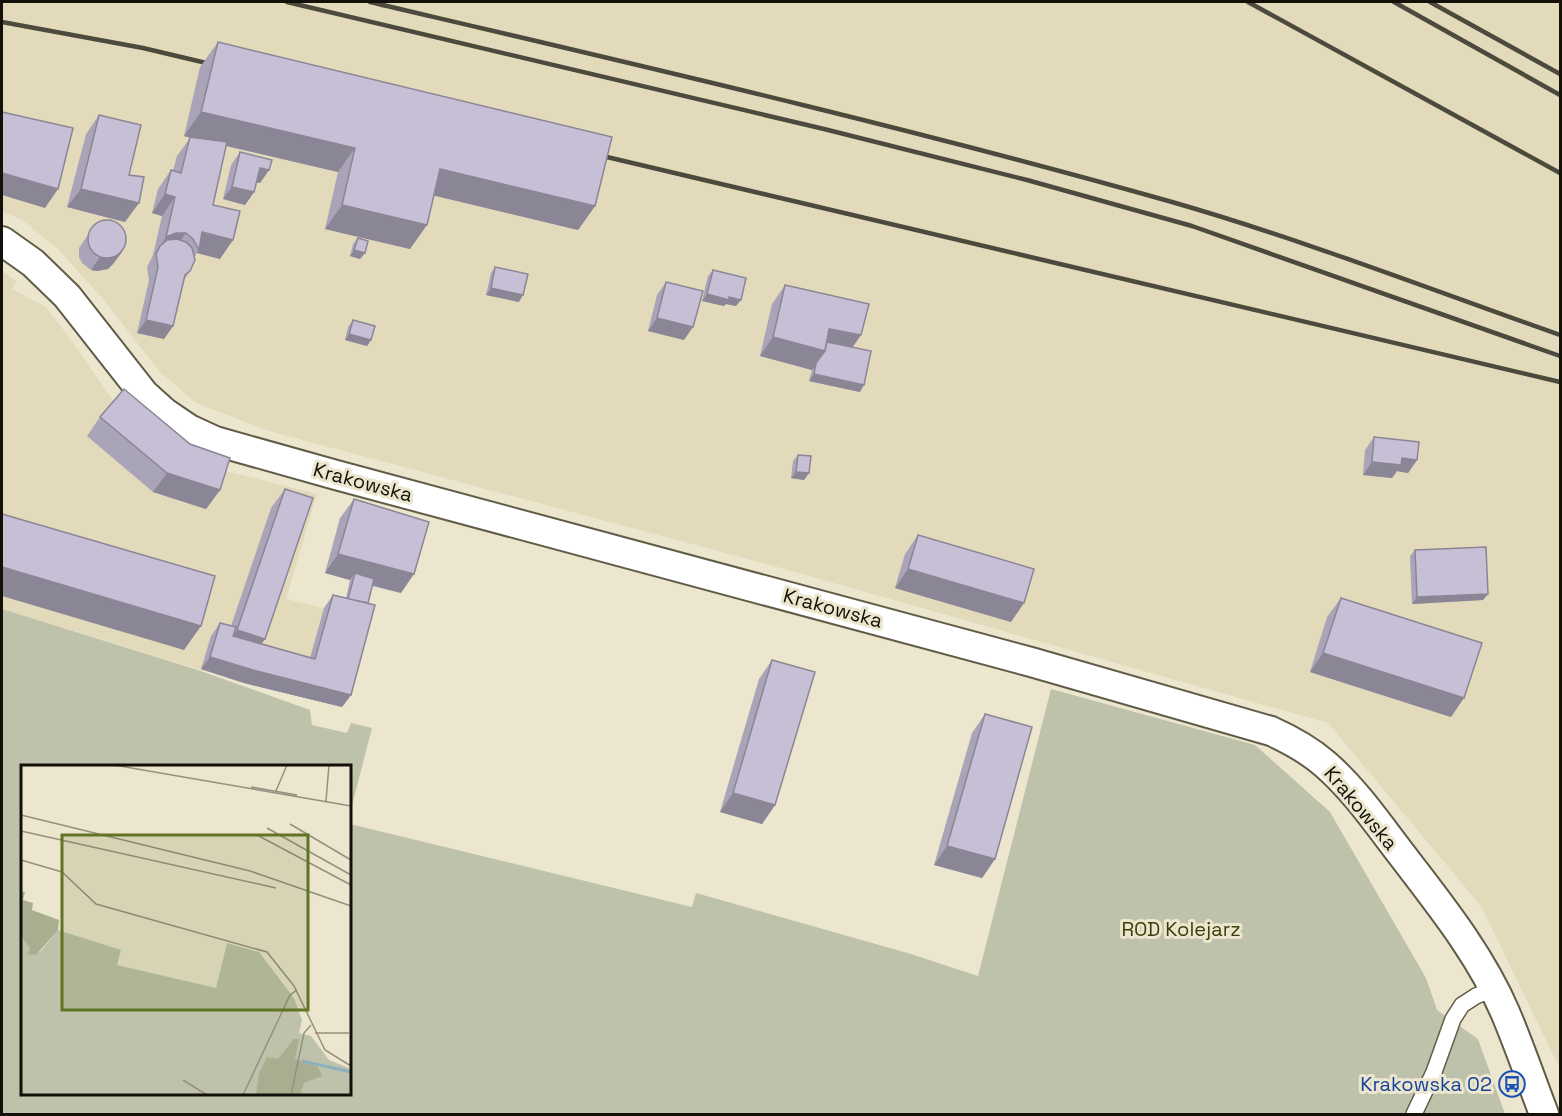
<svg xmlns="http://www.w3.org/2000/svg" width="1562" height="1116" viewBox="0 0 1562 1116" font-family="'Space Grotesk',sans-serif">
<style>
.built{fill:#e2dabb}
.green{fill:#bec2ab}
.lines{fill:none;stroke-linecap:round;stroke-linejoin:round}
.lane-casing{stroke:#615c48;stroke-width:18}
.street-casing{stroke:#615c48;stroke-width:32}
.lane{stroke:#fff;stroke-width:15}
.street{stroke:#fff;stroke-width:28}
.rail{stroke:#4c493d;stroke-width:4.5}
.wall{fill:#aaa4b8}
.shaded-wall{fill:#8b8696}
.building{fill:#c6bfd6;stroke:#8b8696;stroke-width:1.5}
.labels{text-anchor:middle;stroke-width:6;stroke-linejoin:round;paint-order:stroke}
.street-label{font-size:20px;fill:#121008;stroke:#ece6cf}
.park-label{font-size:20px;fill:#393f09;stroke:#ece6cf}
.transit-label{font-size:20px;fill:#164399;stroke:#ece6cf;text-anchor:end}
.inset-river{fill:none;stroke:#8cb0be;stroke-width:3}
.inset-road{fill:none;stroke:#95907f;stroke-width:1.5}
.view{fill:#617424;fill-opacity:0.15;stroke:#617424;stroke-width:3}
.inset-edge{fill:none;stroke:#121008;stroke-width:3}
</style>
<rect width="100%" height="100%" fill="#ece6cf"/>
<g class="built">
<path d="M2 2H1560V1069L1481 906 1328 723 763 563 269 431 196 403 159 371 104 300 58 249 22 220 2 211Z"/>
<path d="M2 271 17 281 12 289 46 307 74 344 114 402 218 469 317 494 286 599 366 618 342 707 244 683 2 609Z"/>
</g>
<path class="green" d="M2 609 198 670 310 710 312 725 347 733 351 723 372 728 350 813V766H22V1094H350V824L692 907 696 893 911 954 978 976 1051 689 1255 745 1330 812 1426 978 1437 1010 1478 1039 1505 1114H2Z"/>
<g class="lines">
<g class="lane-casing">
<path id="lane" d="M1414 1114 1434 1072 1453 1019 1462 1005 1476 996 1493 989"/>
</g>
<g class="street-casing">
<path id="street" d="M2 241 33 263 67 296 144 394 164 412 189 429 215 441 336 475 1031 662 1271 731C1291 740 1309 750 1325 764 1355 790 1378 824 1402 855 1440 905 1480 954 1505 1012 1519 1045 1531 1080 1544 1114"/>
</g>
<use href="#lane" class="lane"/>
<use href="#street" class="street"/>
<g class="rail">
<path d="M287 2 824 129 1027 180 1192 226 1560 356"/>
<path d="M370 2C638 65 907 127 1172 202 1304 240 1432 290 1560 335"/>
<path d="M1248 2 1560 173"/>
<path d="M1394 2 1560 95"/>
<path d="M1430 2 1560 74"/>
<path d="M2 22 143 48 219 66"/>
<path d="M590 153 1560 382"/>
</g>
</g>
<g class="wall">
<path d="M218 42 595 206 578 230 434 195 410 249 325 229 338 172 226 146 213 205 220 259 197 253 194 258 190 271 184 280 173 326 164 339 137 333 149 280 147 267 153 255 162 216 152 213 158 189 171 170H173L177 156 190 138 184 136 200 67Z"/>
<path d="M99 115 125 222 67 207 86 134Z"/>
<path d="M240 152 269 170 260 183 257 182 254 192 245 205 223 199 231 165Z"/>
<path d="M96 223 122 252 113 264 108 269 97 271 91 270 82 263 79 257V248Z"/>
<path d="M358 238 365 253 360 259 350 256 353 244Z"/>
<path d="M495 267 519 302 486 295 491 273Z"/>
<path d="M713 270 736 306 726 304 724 306 702 301 708 276Z"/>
<path d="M666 282 684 340 648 331 657 295Z"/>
<path d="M785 285 853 348 860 392 809 381 812 370 760 356 772 304Z"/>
<path d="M353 320 371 340 367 346 345 340 348 327Z"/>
<path d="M100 417 190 444 220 490 206 509 153 492 87 436Z"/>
<path d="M1374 437 1417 460 1408 473 1397 471 1392 478 1363 475 1365 450Z"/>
<path d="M798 455 809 473 804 480 791 478 793 461Z"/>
<path d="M285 489 265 639 261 644 310 658 324 608 333 595 346 598 350 580 325 573 340 518 354 499 401 593 372 586 368 603 351 695 342 707 244 683 201 669 211 636 220 623 231 626 271 508Z"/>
<path d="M918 535 1011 622 895 588 905 554Z"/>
<path d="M1415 550 1488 594 1483 600 1412 604 1410 556Z"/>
<path d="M1341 598 1451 717 1310 672 1327 617Z"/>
<path d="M772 660 775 805 762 824 720 812 759 679Z"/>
<path d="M985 714 995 859 982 878 934 865 972 733Z"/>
</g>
<g class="shaded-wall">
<path d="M201 112 355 148 338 172 184 136Z"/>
<path d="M260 168 269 170 260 183 251 181Z"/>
<path d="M440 169 595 206 578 230 423 193Z"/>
<path d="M2 173 58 189 45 208 2 195Z"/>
<path d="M232 187 254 192 245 205 223 199Z"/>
<path d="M81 189 139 203 125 222 67 207Z"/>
<path d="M165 194 175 197 162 216 152 213Z"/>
<path d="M342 205 427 225 410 249 325 229Z"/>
<path d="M202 232 233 240 220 259 197 253 199 250Z"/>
<path d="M176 233H186L172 252H163L155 255 166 237Z"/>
<path d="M354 250 365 253 360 259 350 256Z"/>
<path d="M122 252 113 264 108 269 97 271 91 270 100 257Z"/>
<path d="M491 288 523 295 519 302 486 295Z"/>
<path d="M707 294 729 297 741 300 736 306 726 304 724 306 702 301Z"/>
<path d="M657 318 693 327 684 340 648 331Z"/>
<path d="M146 320 173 326 164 339 137 333Z"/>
<path d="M829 329 861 335 848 354 819 348Z"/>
<path d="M349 334 371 340 367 346 345 340Z"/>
<path d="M773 337 825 351 812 370 760 356Z"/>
<path d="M814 374 864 385 860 392 809 381Z"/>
<path d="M1402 458 1417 460 1408 473 1397 471 1392 478 1363 475 1372 462Z"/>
<path d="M796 472 809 473 804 480 791 478Z"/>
<path d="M167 473 220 490 206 509 153 492Z"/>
<path d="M338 554 414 574 401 593 353 580 355 573 350 580 325 573Z"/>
<path d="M2 567 201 626 184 650 2 596Z"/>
<path d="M908 569 1024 603 1011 622 895 588Z"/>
<path d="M1488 594 1483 600 1412 604 1417 597Z"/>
<path d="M237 630 265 639 251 658 224 648Z"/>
<path d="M1323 653 1464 698 1451 717 1310 672Z"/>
<path d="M210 657 351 695 342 707 244 683 201 669Z"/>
<path d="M733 793 775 805 762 824 720 812Z"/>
<path d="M947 846 995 859 982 878 934 865Z"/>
</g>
<g class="building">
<path d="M218 42 612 137 595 206 440 169 427 225 342 205 355 148 201 112Z"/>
<path d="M2 112 73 128 58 189 2 173Z"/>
<path d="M99 115 141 125 129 175 144 177 139 203 81 189Z"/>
<path d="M190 137 227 142 213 205 240 211 233 240 202 232 199 250 193 239 186 233H176L166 237 175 197 165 194 171 170 181 173Z"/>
<path d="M240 152 272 160 269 170 260 168 254 192 232 187Z"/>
<circle cx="107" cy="239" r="19"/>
<path d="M358 238 368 241 365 253 354 250Z"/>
<path d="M177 239 186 242 192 248 195 260 190 271 185 275 173 326 146 320 158 267 156 254 160 246 167 240Z"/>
<path d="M495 267 528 274 523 295 491 288Z"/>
<path d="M713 270 746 278 741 300 729 297V300L707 294Z"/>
<path d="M666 282 703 291 693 327 657 318Z"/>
<path d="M785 285 869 304 861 335 829 329 825 351 773 337Z"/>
<path d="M353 320 375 326 371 340 349 334Z"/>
<path d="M827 342 871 351 864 385 814 374 816 363 825 351Z"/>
<path d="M124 389 190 444 230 458 220 490 167 473 100 417Z"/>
<path d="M1374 437 1419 442 1417 460 1402 458 1401 465 1372 462Z"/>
<path d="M798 455 811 456 809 473 796 472Z"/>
<path d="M285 489 313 498 265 639 237 630Z"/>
<path d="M354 499 429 522 414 574 338 554Z"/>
<path d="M2 514 215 576 201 626 2 567Z"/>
<path d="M918 535 1034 569 1024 603 908 569Z"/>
<path d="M1486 547 1488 594 1417 597 1415 550Z"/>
<path d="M355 573 374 579 368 603 348 599Z"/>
<path d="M333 595 375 605 351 695 253 670 210 657 220 623 236 627 233 636 315 659Z"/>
<path d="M1341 598 1482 643 1464 698 1323 653Z"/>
<path d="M772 660 815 672 775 805 733 793Z"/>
<path d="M985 714 1032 727 995 859 947 846Z"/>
</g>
<defs>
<g id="bus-ring" transform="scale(1.35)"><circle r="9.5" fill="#ece6cf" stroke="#1a4fb4" stroke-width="1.5"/><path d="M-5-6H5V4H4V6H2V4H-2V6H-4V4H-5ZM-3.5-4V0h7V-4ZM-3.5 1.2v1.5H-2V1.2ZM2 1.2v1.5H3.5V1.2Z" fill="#1a4fb4"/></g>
</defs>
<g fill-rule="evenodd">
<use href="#bus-ring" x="1512" y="1084"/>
</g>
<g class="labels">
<g class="street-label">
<text transform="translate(363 482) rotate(15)" y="7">Krakowska</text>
<text transform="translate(833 608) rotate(15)" y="7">Krakowska</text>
<text transform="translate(1361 808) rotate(50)" y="7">Krakowska</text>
</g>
<g class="park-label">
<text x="1181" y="936">ROD Kolejarz</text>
</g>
<g class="transit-label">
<text x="1492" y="1091">Krakowska 02</text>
</g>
</g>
<g transform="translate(21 765)">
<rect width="330" height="330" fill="#ece6cf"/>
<path d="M37 165 100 185 96 200 195 223 206 178 238 187 273 233 281 255 278 268 290 271 308 295 330 304V330H0V171L9 184 19 187Z" fill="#bec2ab"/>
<path d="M0 126 4 127 2 135 12 138 11 145 38 155 37 165 15 190 6 189 9 184 0 171ZM273 274H278L274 294 297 302 301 311 283 318 279 330H235L238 308 246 292 257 294Z" fill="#a8ae8f"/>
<path class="inset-river" d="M281 296 330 307"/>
<path class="inset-road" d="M93 0 330 41M230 22 276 30M254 28 266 0M305 36 308 0M0 50 229 106 330 141M269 59 330 95M246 63 330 110M0 66 255 123M236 70 330 120M0 95 41 107 75 139 246 187 273 221 304 285 330 301M294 268H328M162 315 186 330M222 330 269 230 276 225M270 330 283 268 290 260"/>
<path class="view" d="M41 70H287V245H41Z"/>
<rect width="330" height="330" class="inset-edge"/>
</g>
<rect width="1562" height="1116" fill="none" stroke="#121008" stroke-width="6"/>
</svg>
